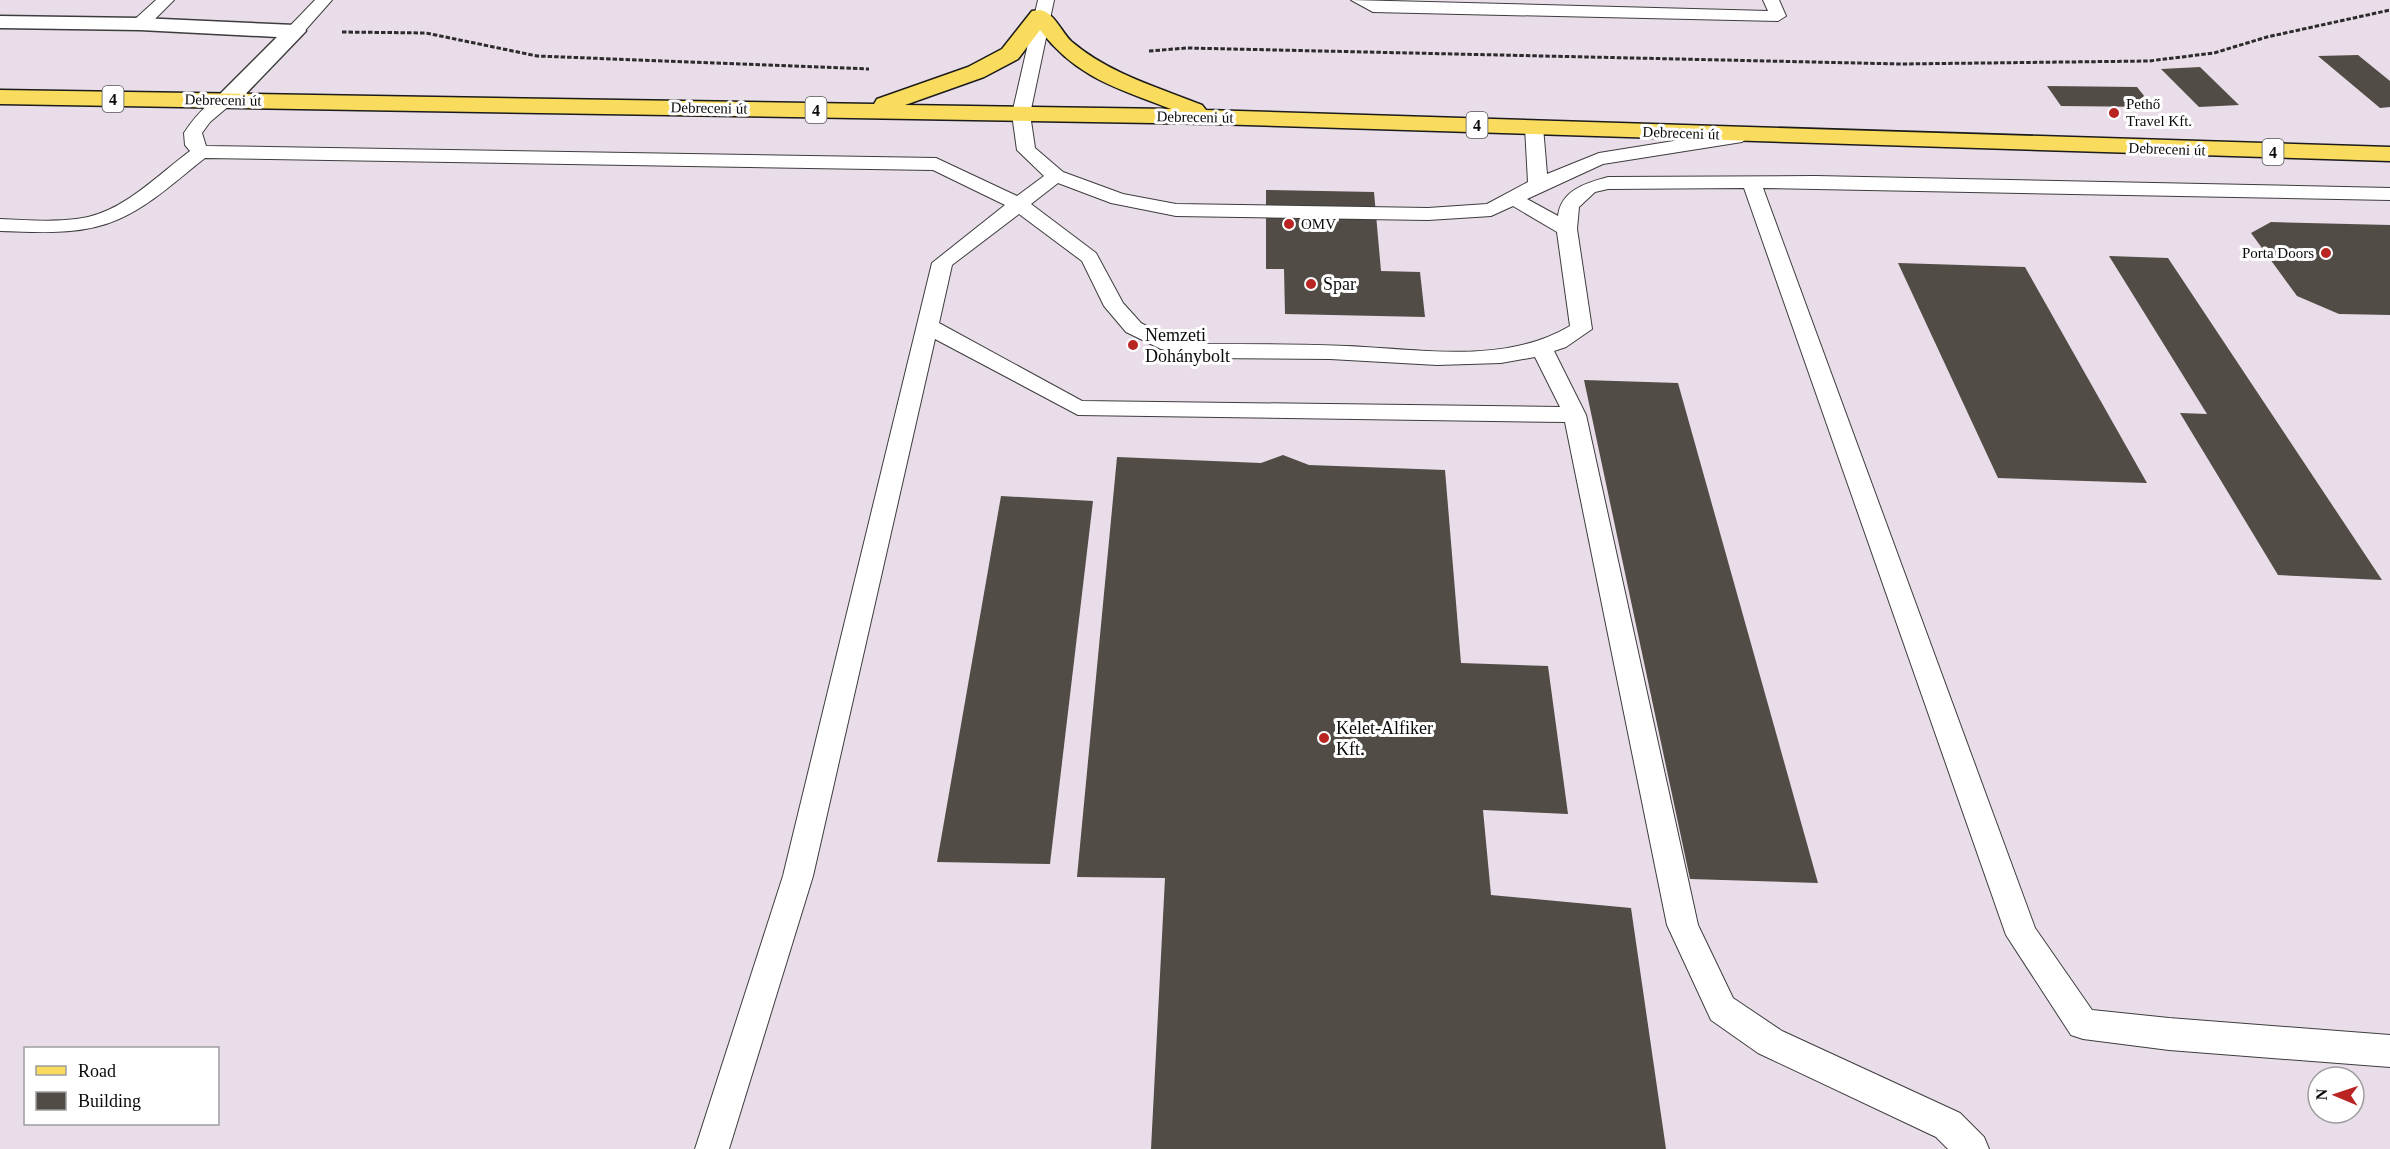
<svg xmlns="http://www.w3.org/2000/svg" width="2390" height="1149" viewBox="0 0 2390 1149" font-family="Georgia,serif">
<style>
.industrial{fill:#e9dde9;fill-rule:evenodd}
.building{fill:#524c46}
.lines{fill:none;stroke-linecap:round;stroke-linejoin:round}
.lane-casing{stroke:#3d3d3d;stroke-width:2}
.street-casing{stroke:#3d3d3d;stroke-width:3}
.primary-casing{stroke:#1b1b1b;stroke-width:3}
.path{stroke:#2c2c2c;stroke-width:3;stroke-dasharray:4.5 2;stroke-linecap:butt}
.lane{fill:#fff;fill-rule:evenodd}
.street{fill:#fff;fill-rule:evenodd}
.primary{fill:#f9dc5d;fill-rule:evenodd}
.poi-dot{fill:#b92523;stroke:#fff;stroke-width:2}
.labels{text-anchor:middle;stroke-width:6;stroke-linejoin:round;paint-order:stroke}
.far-street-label{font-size:15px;fill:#0a0a0a;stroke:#fff}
.far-poi-label{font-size:15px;fill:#0a0a0a;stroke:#fff;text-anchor:start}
.shield{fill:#fff;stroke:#545454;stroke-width:1.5}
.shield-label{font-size:16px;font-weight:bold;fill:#0a0a0a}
.poi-label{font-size:18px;fill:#0a0a0a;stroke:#fff;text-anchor:start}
</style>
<rect width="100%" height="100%" fill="#fffce7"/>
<path class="industrial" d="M0 0H2390V1149H0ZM26 1048H218V1124H26ZM2318 1077H2354V1113H2318Z"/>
<g class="building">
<path d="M2358 55 2390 81V107L2380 108 2318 56Z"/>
<path d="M2200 67 2239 105 2199 107 2161 69Z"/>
<path d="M2047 86 2137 87 2153 107 2061 106Z"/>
<path d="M1266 190 1374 192 1381 271 1420 272 1425 317 1285 314 1284 269H1266Z"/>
<path d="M2271 222 2390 225V315L2339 314 2297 296 2251 233Z"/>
<path d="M2109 256 2168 258 2382 580 2278 575 2180 413 2207 414Z"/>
<path d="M1898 263 2025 267 2147 483 1998 478Z"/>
<path d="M1584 380 1678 383 1818 883 1690 879Z"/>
<path d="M1283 455 1309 465 1445 470 1461 663 1548 666 1568 814 1483 810 1491 895 1631 908 1666 1149H1151L1165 878 1077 877 1117 457 1261 463Z"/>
<path d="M1001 496 1093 501 1050 864 937 862Z"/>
</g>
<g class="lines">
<g class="lane-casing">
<g id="lane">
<path d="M156 0H174L146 28H134L132 24 134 20Z"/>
<path d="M315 0H332L301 35H289L287 31 289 27Z"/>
<path d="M1038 0H1054L1030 114 1035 148 1063 172 1123 194 1176 204 1428 208 1487 204 1528 182 1525 127 1534 122 1543 127 1547 174 1599 153 1742 130 1751 136 1742 142 1603 164 1527 199 1558 216C1561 190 1586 183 1608 177L1815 176 2390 188V200L1763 188 2035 928 2092 1010 2169 1018 2390 1035V1067L2169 1050 2083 1039 2071 1035 2006 935 1744 188 1608 189 1595 192 1579 207 1577 229 1592 329 1566 347 1554 351 1586 415 1698 925 1733 998 1782 1031 1960 1113 1984 1137 1989 1149H1948L1936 1137 1758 1053 1711 1020 1667 925 1565 422 1078 415 935 339 813 876 729 1149H695L783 876 932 263 1005 205 933 170 205 158C178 179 151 205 119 219 81 236 40 232 0 231V219C29 220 60 223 88 217 127 208 159 174 190 151L185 145 184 133C194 118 209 99 227 95L236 100 210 122 202 133 206 146 936 158 1017 196 1044 176 1017 150 1012 114ZM1058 183 1111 203 1176 216 1428 220 1491 216 1513 206 1557 232 1570 326C1504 365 1420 349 1347 346 1298 344 1250 344 1201 344L1163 335 1141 323 1123 303 1096 253 1031 204ZM1019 214 1082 261 1104 306 1126 332 1161 349 1201 358 1330 359 1437 365 1501 363 1535 357 1560 407 1082 401 939 323 952 265Z"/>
<path d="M1351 0 1768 11 1763 0H1779L1786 16 1778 21 1373 12Z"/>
</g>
</g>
<g class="street-casing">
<path id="street" d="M0 16 140 18 295 25 303 26 306 31 235 105H219L215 100 219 95 277 37 140 30 0 28Z"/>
</g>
<g class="primary-casing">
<path id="primary" d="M1040 10C1055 13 1061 32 1072 42 1110 74 1157 87 1202 105L1206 110 2390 147V161L1213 124 0 104V90L874 104 877 99 968 67 1002 49 1032 11ZM1040 30C1077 78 1117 88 1171 109L905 105 984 77 1018 59Z"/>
</g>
<g class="path">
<path d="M342 32 426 33 537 56 869 69"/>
<path d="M1149 51 1187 48 1901 64 2149 61 2214 53 2267 37 2390 10"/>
</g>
<use href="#lane" class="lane"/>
<use href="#street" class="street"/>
<use href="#primary" class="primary"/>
</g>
<g class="poi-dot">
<circle cx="2114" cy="113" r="6"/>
<circle cx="1289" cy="224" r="6"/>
<circle cx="2326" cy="253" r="6"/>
<circle cx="1311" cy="284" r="6"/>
<circle cx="1133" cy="345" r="6"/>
<circle cx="1324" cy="738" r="6"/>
</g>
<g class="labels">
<g class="far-street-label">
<text transform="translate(223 100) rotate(1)" y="5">Debreceni út</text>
<text transform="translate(709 108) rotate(1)" y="5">Debreceni út</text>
<text transform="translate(1195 117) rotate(1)" y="5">Debreceni út</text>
<text transform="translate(1681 133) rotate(2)" y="5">Debreceni út</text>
<text transform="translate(2167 149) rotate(2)" y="5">Debreceni út</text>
</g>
<g class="far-poi-label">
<text x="2126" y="109">Pethő<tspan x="2126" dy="17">Travel Kft.</tspan></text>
<text x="1301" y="229">OMV</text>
<text x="2314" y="258" text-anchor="end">Porta Doors</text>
</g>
<g class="shield">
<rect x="102.5" y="86" width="21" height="26" rx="4.5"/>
<rect x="805.5" y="97" width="21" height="26" rx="4.5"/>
<rect x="1466.5" y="112" width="21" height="26" rx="4.5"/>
<rect x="2262.5" y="139" width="21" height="26" rx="4.5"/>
</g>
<g class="shield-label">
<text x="113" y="105">4</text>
<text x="816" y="116">4</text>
<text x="1477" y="131">4</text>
<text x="2273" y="158">4</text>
</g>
<g class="poi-label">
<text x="1323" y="290">Spar</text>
<text x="1145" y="341">Nemzeti<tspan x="1145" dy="21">Dohánybolt</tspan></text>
<text x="1336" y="734">Kelet-Alfiker<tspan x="1336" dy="21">Kft.</tspan></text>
</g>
</g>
<rect x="24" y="1047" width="195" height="78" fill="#ffffff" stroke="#9d9d9d" stroke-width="1.5"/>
<rect x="36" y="1066" width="30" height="9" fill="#f9dc5d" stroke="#9d9d9d" stroke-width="1.5"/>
<text x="78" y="1077" font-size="18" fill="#0a0a0a">Road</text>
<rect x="36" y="1092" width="30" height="18" fill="#524c46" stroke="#9d9d9d" stroke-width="1.5"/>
<text x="78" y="1107" font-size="18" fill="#0a0a0a">Building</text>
<g transform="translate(2336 1095) rotate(272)"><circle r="28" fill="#ffffff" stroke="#9d9d9d" stroke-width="1.5"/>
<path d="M0-4.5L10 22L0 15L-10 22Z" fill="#b92523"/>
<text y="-9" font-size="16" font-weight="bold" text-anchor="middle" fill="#0a0a0a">N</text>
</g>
</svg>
